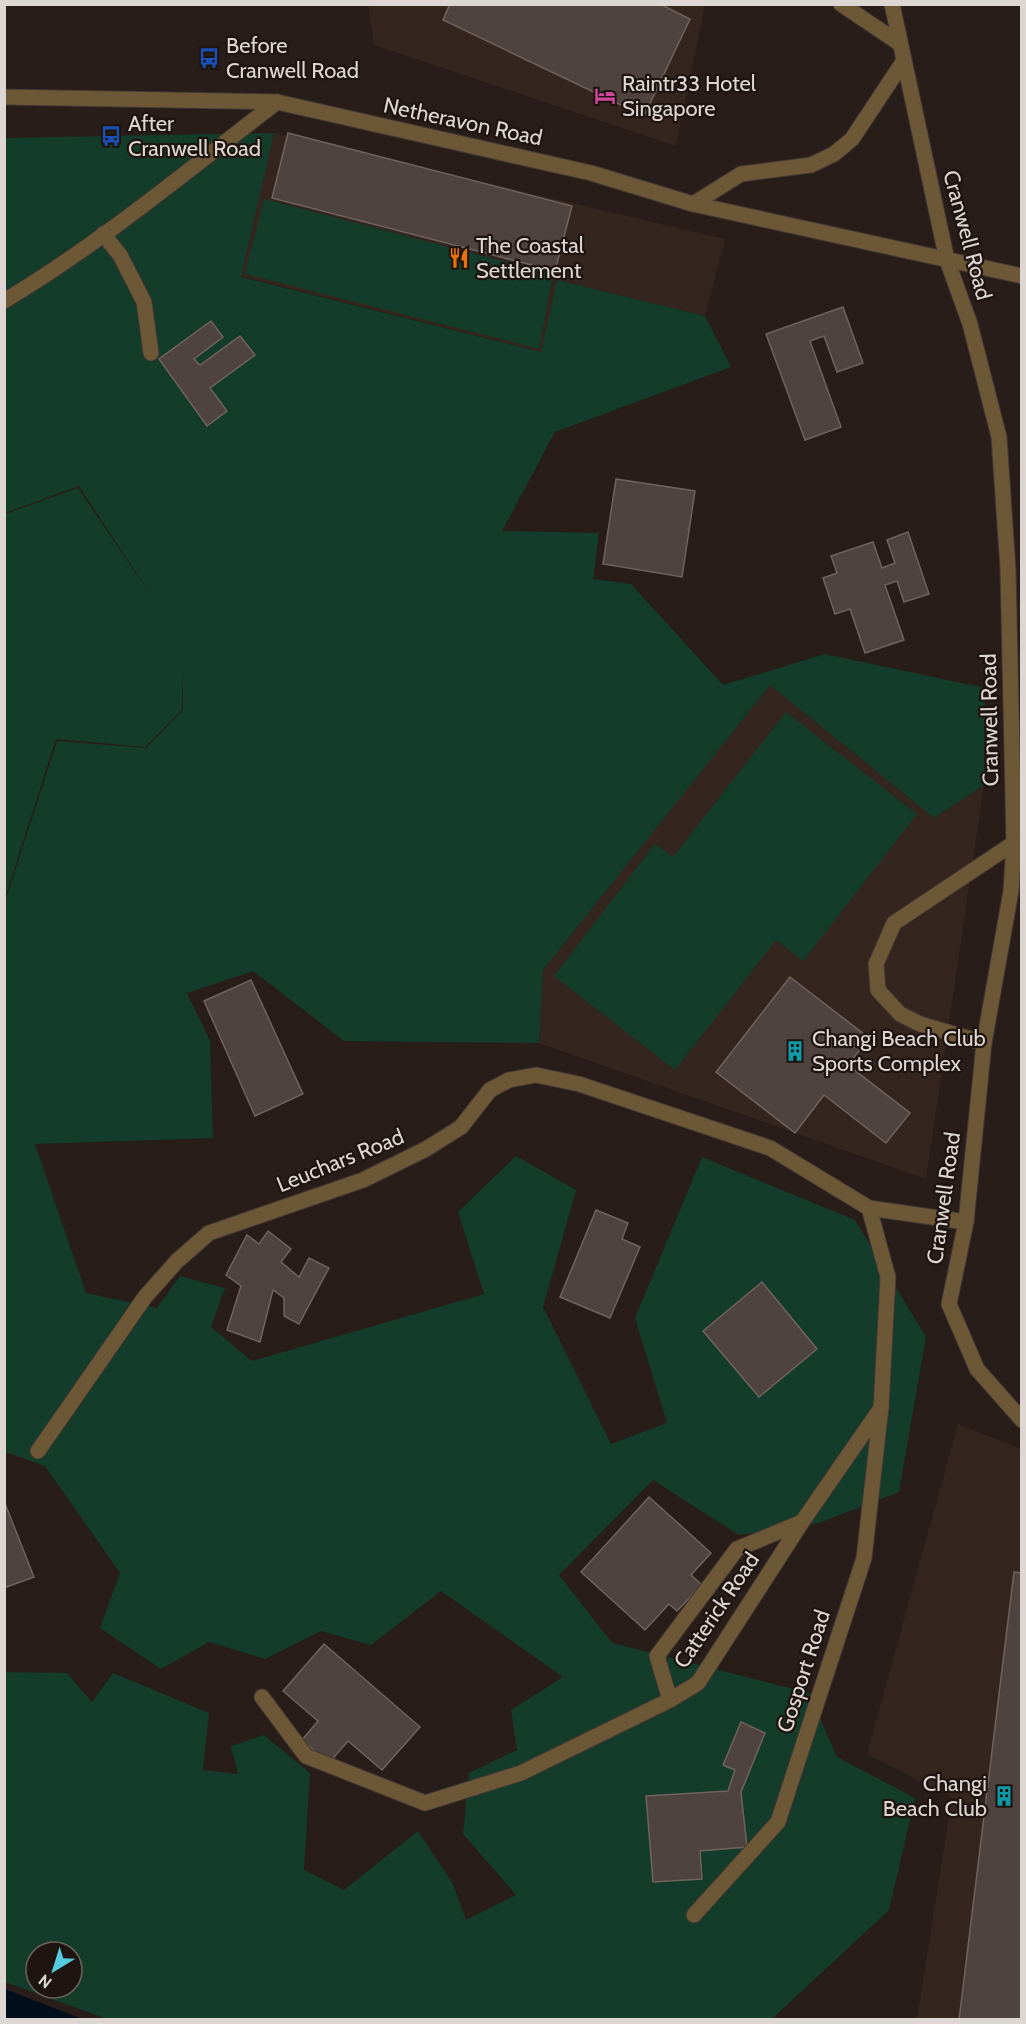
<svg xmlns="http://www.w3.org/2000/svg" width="1026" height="2024" viewBox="0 0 1026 2024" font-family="Cabin,sans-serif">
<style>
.built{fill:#34251e}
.green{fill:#133c2a;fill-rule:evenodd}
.water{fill:#000e1b}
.building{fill:#4f433f;stroke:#70635e;stroke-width:1.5}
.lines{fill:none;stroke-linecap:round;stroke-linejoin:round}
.minor-casing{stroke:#413733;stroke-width:17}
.minor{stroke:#6c5737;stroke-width:15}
.labels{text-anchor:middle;stroke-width:4.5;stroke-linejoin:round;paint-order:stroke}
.poi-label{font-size:22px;fill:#ded6d3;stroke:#1e1410;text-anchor:start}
.street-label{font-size:22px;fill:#ded6d3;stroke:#1e1410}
</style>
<rect width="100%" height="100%" fill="#281d19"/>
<g class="built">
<path d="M368 5H705L676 146 374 45Z"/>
<path d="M274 133 725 239 705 316 557 280 542 352 240 276Z"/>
<path d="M770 684 934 818 984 785 926 1179 539 1043 543 970Z"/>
<path d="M958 1424 1021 1449V2019H917L952 1797 867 1754Z"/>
</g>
<g class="green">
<path d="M274 133 241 277 541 352 557 280 705 316 731 367 555 432 502 531 599 533 593 579 631 584 723 685 825 654 985 688 984 785 934 818 770 685 543 970 539 1043 344 1041 253 971 187 993 210 1041 213 1138 35 1144 86 1293 157 1308 180 1276 225 1288 211 1327 252 1361 484 1294 458 1212 516 1156 576 1190 543 1307 611 1444 667 1423 635 1318 702 1157 855 1220 926 1337 899 1492 819 1523 739 1535 653 1480 559 1575 612 1643 809 1693 837 1757 915 1798 889 1910 772 2019 110 2020 5 1982V1672L67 1673 92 1702 113 1673 209 1713 203 1770 238 1774 231 1746 264 1735 310 1773 304 1870 344 1890 418 1831 453 1884 466 1920 516 1895 463 1834 469 1773 517 1750 511 1710 563 1677 441 1591 371 1645 321 1631 265 1659 209 1642 161 1669 100 1628 120 1573 45 1466 5 1452V902L57 741 146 748 183 710V667L182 710 145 747 56 739 5 898V514L78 488 160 609 79 486 5 513V138ZM36 1952H72V1988H36Z"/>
<path d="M264 199 553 274 539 349 245 274Z"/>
<path d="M786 712 917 814 803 961 776 940 675 1070 554 976 655 844 673 857Z"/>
</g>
<path class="water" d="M4 1989H5L82 2019H5Z"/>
<g class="building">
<path d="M450 4H660L690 19 644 116 443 20Z"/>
<path d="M288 133 572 206 555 271 272 198Z"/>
<path d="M843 307 863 363 837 372 824 336 810 341 841 427 805 440 766 334Z"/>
<path d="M211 321 223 337 194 359 200 365 240 336 255 355 210 388 227 411 207 426 159 359Z"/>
<path d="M616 479 695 491 682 577 603 564Z"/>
<path d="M908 532 929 594 904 602 897 581 885 585 904 640 865 653 850 609 835 614 823 578 837 573 831 556 873 542 882 568 895 563 887 540Z"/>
<path d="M790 977 869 1038 848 1065 910 1113 886 1143 824 1095 795 1133 716 1072Z"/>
<path d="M251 980 303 1094 255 1116 204 1001Z"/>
<path d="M596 1210 628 1223 622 1239 640 1247 610 1318 560 1297Z"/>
<path d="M268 1231 291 1249 281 1262 299 1277 309 1258 329 1268 299 1324 284 1316V1298L273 1290 260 1342 227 1330 241 1286 226 1275 247 1235 259 1244Z"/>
<path d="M762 1282 817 1349 759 1397 703 1331Z"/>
<path d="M649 1497 711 1553 691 1575 702 1585 677 1611 669 1604 645 1630 581 1572Z"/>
<path d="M4 1501 34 1577 4 1588Z"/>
<path d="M1014 1572 1022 1573V2020H959Z"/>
<path d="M324 1644 420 1727 382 1770 348 1741 329 1763 302 1740 318 1721 283 1691Z"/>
<path d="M741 1722 765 1733 741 1792 747 1847 700 1851 702 1879 653 1882 646 1796 728 1791 735 1770 723 1765Z"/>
</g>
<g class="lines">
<g class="minor-casing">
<g id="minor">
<path d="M841 4 899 43"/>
<path d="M892 4 947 260 970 324 999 437 1008 569 1014 843 1011 891 984 1043 966 1222 949 1304 977 1369 1022 1420"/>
<path d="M4 97 277 102 591 173 693 204 1022 276"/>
<path d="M693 204 741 174 811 165 834 154 852 139 903 62"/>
<path d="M103 234 120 255 144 302 151 353"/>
<path d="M4 301C101 243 188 170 277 102"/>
<path d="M984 1043 920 1024 900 1014 878 990 876 964 894 923 1014 843"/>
<path d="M38 1451 145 1297 177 1261 209 1233 363 1180 426 1149 461 1127 490 1090 509 1080 536 1075 579 1084 770 1148 869 1208 966 1222"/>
<path d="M262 1697 306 1756 425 1803 521 1773 670 1700 698 1683 802 1522 881 1408"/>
<path d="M670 1700 657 1656 737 1549 802 1522"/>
<path d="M694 1915 778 1822 864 1558 881 1408 888 1277 869 1208"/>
</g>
</g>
<use href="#minor" class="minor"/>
</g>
<defs>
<g id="bus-bare" transform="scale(1.62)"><path d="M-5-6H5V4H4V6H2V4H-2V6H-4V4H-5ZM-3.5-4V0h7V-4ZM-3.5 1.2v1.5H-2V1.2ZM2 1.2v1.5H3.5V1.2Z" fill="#1a4fb4" stroke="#1e1410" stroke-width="2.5" paint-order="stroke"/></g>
<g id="hotel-bare" transform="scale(1.62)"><path d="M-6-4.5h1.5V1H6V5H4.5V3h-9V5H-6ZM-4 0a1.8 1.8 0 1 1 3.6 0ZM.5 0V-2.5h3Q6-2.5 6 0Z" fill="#d1479c" stroke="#1e1410" stroke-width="2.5" paint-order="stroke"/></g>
<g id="restaurant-bare" transform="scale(1.62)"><path d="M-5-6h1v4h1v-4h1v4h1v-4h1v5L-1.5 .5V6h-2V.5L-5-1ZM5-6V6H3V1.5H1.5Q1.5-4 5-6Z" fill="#e8710a" stroke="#1e1410" stroke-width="2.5" paint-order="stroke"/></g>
<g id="building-bare" transform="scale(1.62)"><path d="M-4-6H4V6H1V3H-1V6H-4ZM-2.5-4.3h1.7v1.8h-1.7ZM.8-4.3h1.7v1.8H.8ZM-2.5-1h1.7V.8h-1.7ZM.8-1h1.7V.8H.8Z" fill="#0f9aa8" stroke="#1e1410" stroke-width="2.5" paint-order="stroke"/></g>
</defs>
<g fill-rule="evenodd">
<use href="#bus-bare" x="209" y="58"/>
<use href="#hotel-bare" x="605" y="96"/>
<use href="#bus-bare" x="111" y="136"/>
<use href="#restaurant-bare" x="459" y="258"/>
<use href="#building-bare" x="795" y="1051"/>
<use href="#building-bare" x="1004" y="1796"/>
</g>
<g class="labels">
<g class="poi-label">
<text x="226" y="53">Before<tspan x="226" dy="25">Cranwell Road</tspan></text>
<text x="622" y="91">Raintr33 Hotel<tspan x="622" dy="25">Singapore</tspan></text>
<text x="128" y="131">After<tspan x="128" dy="25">Cranwell Road</tspan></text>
<text x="476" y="253">The Coastal<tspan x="476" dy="25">Settlement</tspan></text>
<text x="812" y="1046">Changi Beach Club<tspan x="812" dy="25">Sports Complex</tspan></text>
<text x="987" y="1791" text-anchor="end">Changi<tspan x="987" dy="25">Beach Club</tspan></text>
</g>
<g class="street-label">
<text transform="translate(463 121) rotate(12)" y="8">Netheravon Road</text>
<text transform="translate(968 235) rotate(75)" y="8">Cranwell Road</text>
<text transform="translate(989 720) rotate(-91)" y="8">Cranwell Road</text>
<text transform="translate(340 1160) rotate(-22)" y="8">Leuchars Road</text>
<text transform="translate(943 1198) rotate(-82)" y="8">Cranwell Road</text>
<text transform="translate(716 1610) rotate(-56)" y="8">Catterick Road</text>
<text transform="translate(803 1671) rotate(-72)" y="8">Gosport Road</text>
</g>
</g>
<rect width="1026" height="2024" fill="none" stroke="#ded6d3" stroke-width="12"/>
<g transform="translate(54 1970) rotate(218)"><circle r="28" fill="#1e1410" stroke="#6b625e" stroke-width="1.5"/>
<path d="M0-4.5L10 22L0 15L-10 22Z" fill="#54cade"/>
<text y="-9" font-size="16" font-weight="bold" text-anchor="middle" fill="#ded6d3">N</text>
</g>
</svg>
